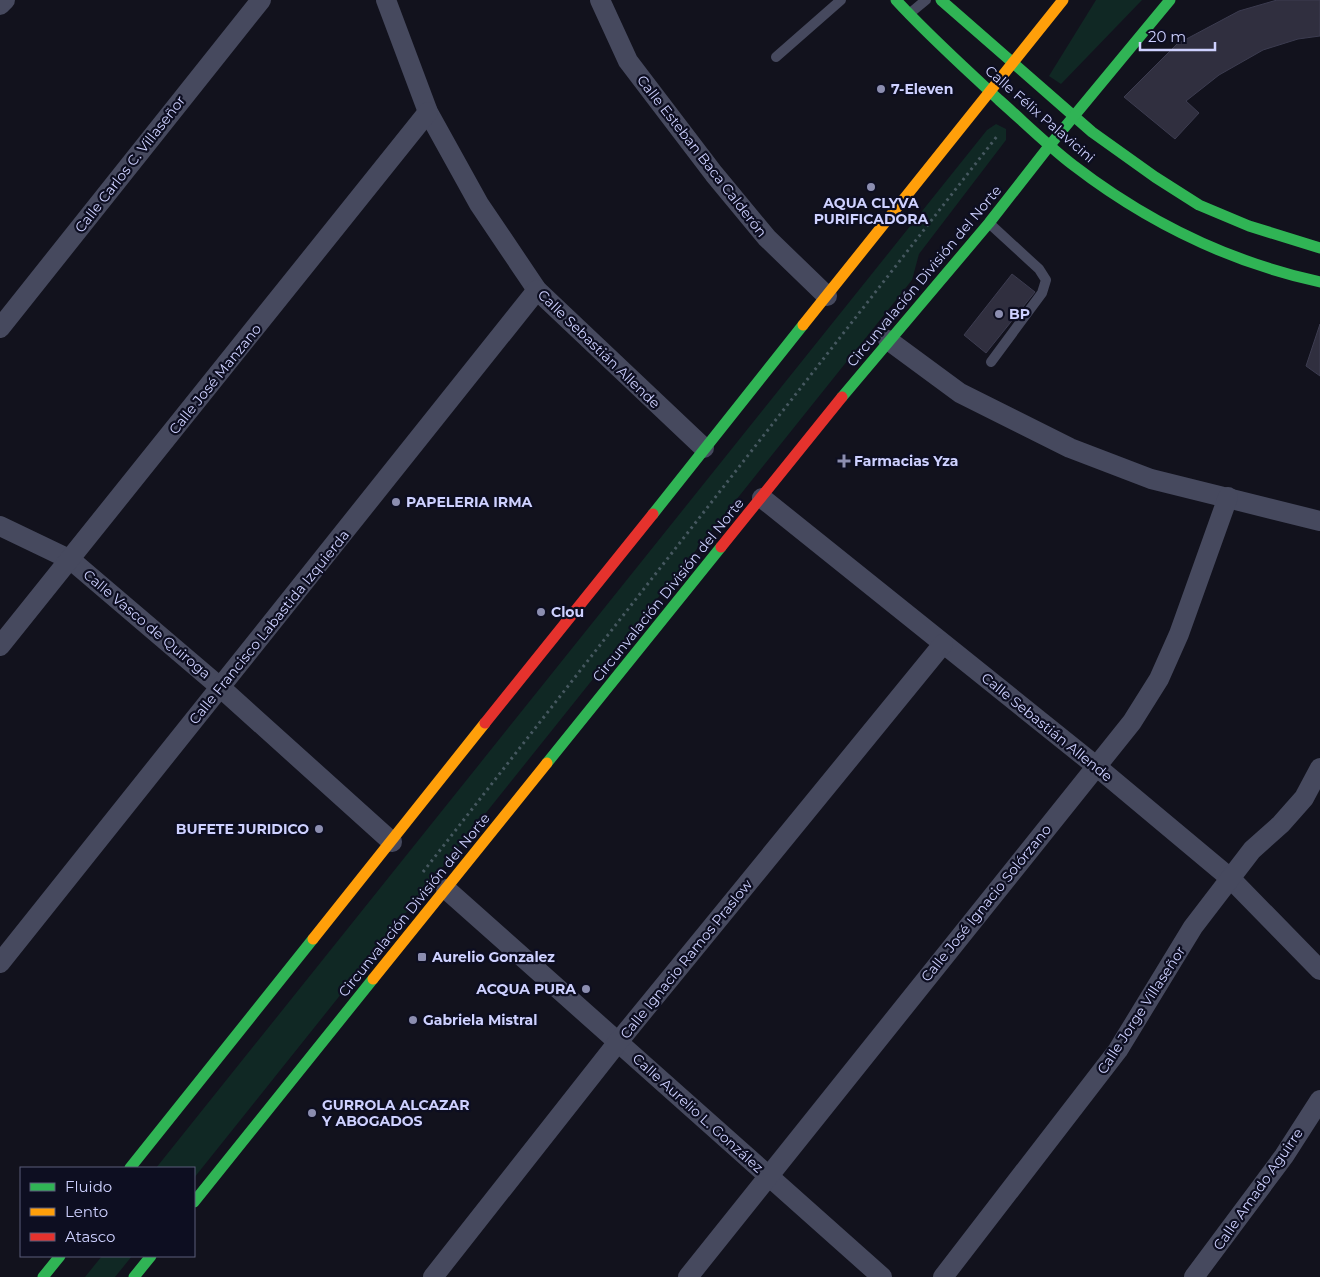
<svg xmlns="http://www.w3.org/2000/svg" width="1320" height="1277" viewBox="0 0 1320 1277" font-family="Montserrat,sans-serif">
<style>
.green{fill:#102824}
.building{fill:#302f3f;stroke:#3c3c50}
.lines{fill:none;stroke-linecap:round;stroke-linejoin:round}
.path{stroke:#465860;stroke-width:3;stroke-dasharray:2.5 4;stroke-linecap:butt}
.lane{stroke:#46495e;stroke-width:10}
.street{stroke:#46495e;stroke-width:20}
.fast{stroke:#30b455;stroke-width:11}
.slow{stroke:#ff9f0a;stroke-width:11}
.jam{stroke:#e5322d;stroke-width:11}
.poi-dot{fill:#8c8eb0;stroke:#0d0e21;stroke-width:2}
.labels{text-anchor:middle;stroke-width:4.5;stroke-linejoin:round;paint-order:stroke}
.poi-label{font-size:14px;font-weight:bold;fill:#ced1ff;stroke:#0d0e21;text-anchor:start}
.street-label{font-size:14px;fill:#ced1ff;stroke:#0d0e21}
</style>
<rect width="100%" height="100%" fill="#12121d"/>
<g class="green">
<path d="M1096 0H1142L1061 84 1049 76Z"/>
<path d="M996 124 1006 129V140L919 254 912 280 194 1178V1168H156L987 130Z"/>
<path d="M102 1256H132L115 1277H85Z"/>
</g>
<g class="building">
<path d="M1277 0H1320V36L1298 39 1263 50 1219 75 1186 101 1199 113 1175 139 1124 97 1177 44 1239 11Z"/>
<path d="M1012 274 1035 292 986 353 964 335Z"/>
<path d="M1320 324V376L1306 366Z"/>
</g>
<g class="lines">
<path class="path" d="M423 872 998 135"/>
<g class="lane">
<path d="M909 14 926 0"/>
<path d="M776 57 841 0"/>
<path d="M990 224 1039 269 1046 280 1042 293 991 362"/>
</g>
<g class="street">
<path d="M386 0 428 112 479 204 537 290 704 448"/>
<path d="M600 0 628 61 714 174 767 238 827 296"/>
<path d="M0 5 5 0"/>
<path d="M0 328 261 0"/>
<path d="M888 340 960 393 1070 448 1151 479 1320 521"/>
<path d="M762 498 1096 766 1230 878 1320 970"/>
<path d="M0 526 71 560 220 687 392 842"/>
<path d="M0 646 428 112"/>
<path d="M446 889 882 1277"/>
<path d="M0 963 537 290"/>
<path d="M433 1277 618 1042 943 644"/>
<path d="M688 1277 1132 722 1159 679 1179 634 1228 497"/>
<path d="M943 1277 1118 1050 1193 927 1252 850 1281 824 1304 798 1320 768"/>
<path d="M1194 1277 1284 1156 1320 1100"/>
</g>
<g class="fast">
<path d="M896 0C928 35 964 67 999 100 1024 122 1047 145 1073 165 1147 222 1229 262 1320 282"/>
<path d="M941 0 1092 132 1155 177 1199 205 1249 226 1320 248"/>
<path d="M842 397 989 223 1050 145 1170 0"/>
<path d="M653 514 803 325"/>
<path d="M547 763 721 547"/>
<path d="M130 1168 313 939"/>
<path d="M194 1202 373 979"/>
<path d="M43 1277 60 1256"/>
<path d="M134 1277 151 1256"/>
</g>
<g class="slow">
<path d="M803 325 1063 0"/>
<path d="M313 939 485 723"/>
<path d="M373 979 547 763"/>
</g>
<g class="jam">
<path d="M721 547 842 397"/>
<path d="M485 723 653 514"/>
</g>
</g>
<g class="poi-dot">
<circle cx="881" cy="89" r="5"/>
<circle cx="871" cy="187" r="5"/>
<circle cx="999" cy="314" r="5"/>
<path d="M841.5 453.5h5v5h5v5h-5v5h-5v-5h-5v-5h5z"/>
<circle cx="396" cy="502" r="5"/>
<circle cx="541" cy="612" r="5"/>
<circle cx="319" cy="829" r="5"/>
<rect x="417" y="952" width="10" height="10" rx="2.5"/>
<circle cx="586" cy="989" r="5"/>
<circle cx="413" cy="1020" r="5"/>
<circle cx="312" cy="1113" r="5"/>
</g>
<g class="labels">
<g class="poi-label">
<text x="891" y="94">7-Eleven</text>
<text x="871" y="208" text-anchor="middle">AQUA CLYVA<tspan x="871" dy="16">PURIFICADORA</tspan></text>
<text x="1009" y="319">BP</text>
<text x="854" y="466">Farmacias Yza</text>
<text x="406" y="507">PAPELERIA IRMA</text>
<text x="551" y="617">Clou</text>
<text x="309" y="834" text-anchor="end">BUFETE JURIDICO</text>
<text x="432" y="962">Aurelio Gonzalez</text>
<text x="576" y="994" text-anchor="end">ACQUA PURA</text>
<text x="423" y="1025">Gabriela Mistral</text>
<text x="322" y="1110">GURROLA ALCAZAR<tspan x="322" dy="16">Y ABOGADOS</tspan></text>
</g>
<g class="street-label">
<text transform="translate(1040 114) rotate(41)" y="5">Calle Félix Palavicini</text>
<text transform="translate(702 156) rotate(52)" y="5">Calle Esteban Baca Calderón</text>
<text transform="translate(130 164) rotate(-52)" y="5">Calle Carlos C. Villaseñor</text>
<text transform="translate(924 276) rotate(-50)" y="5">Circunvalación División del Norte</text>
<text transform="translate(599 349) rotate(44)" y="5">Calle Sebastián Allende</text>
<text transform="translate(215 379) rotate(-51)" y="5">Calle José Manzano</text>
<text transform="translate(668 590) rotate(-51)" y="5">Circunvalación División del Norte</text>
<text transform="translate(147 624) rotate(40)" y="5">Calle Vasco de Quiroga</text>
<text transform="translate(269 627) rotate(-51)" y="5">Calle Francisco Labastida Izquierda</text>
<text transform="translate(1047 727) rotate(39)" y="5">Calle Sebastián Allende</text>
<text transform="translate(986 903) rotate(-51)" y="5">Calle José Ignacio Solórzano</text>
<text transform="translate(414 905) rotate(-51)" y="5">Circunvalación División del Norte</text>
<text transform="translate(686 959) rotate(-51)" y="5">Calle Ignacio Ramos Praslow</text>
<text transform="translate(1141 1010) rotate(-57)" y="5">Calle Jorge Villaseñor</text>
<text transform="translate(698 1113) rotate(42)" y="5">Calle Aurelio L. González</text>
<text transform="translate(1258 1189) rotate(-55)" y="5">Calle Amado Aguirre</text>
</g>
</g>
<rect x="20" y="1167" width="175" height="90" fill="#0d0e21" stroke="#5a5c7a"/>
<rect x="30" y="1183" width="25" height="8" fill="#30b455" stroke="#5a5c7a"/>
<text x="65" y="1192" font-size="15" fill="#ced1ff">Fluido</text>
<rect x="30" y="1208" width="25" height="8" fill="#ff9f0a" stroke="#5a5c7a"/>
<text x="65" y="1217" font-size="15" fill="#ced1ff">Lento</text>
<rect x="30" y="1233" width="25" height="8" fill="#e5322d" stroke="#5a5c7a"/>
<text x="65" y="1242" font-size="15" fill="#ced1ff">Atasco</text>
<path d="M1140 42v8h75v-8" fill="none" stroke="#ced1ff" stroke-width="2.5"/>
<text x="1148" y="42" font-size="15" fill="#ced1ff" stroke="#0d0e21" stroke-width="4" paint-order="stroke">20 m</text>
</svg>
